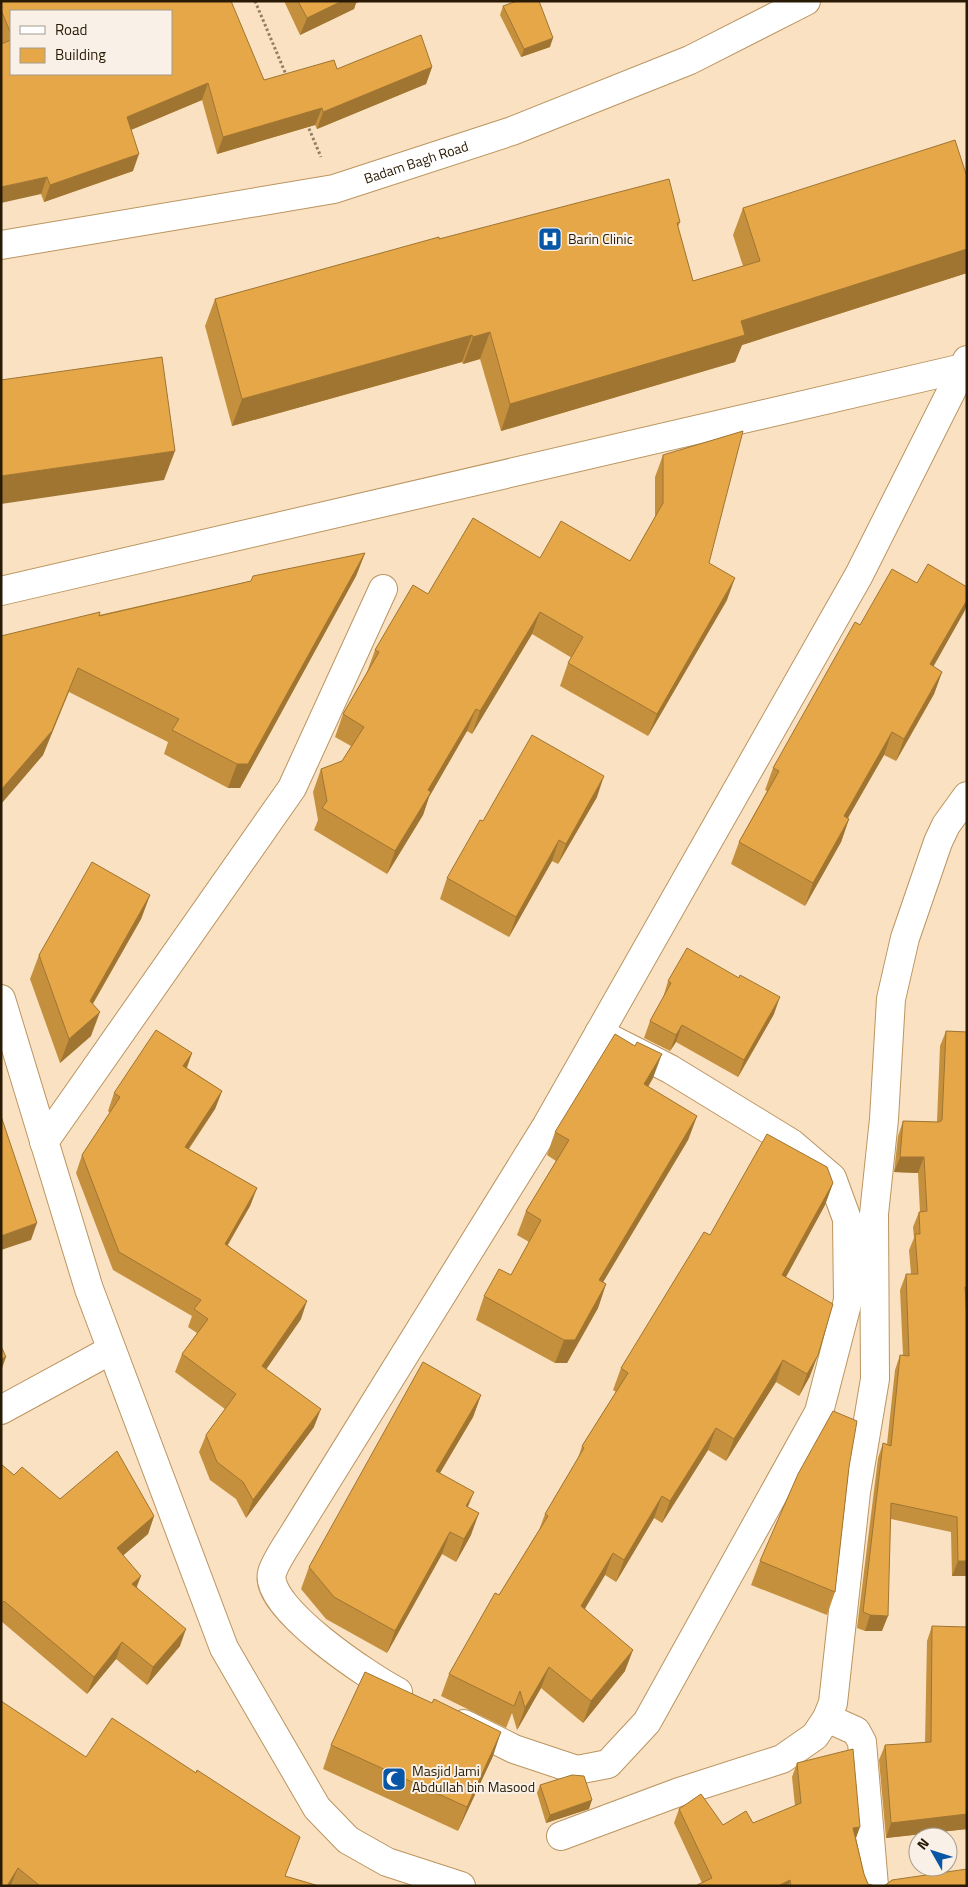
<svg xmlns="http://www.w3.org/2000/svg" width="968" height="1887" viewBox="0 0 968 1887" font-family="'Titillium Web',sans-serif">
<style>
.lines{fill:none;stroke-linecap:round;stroke-linejoin:round}
.street-casing{stroke:#bb9560;stroke-width:30}
.primary-casing{stroke:#bb9560;stroke-width:30}
.path{stroke:#927e63;stroke-width:3;stroke-dasharray:2.5 2.5;stroke-linecap:butt}
.street{stroke:#fff;stroke-width:28}
.primary{stroke:#fff;stroke-width:28}
.wall{fill:#c5903d;fill-rule:evenodd}
.shaded-wall{fill:#a07532}
.building{fill:#e5a747;stroke:#a07532}
.labels{text-anchor:middle;stroke-width:4;stroke-linejoin:round;paint-order:stroke}
.street-label{font-size:14px;fill:#291a05;stroke:#f9f1e7}
.poi-label{font-size:14px;fill:#291a05;stroke:#f9f1e7;text-anchor:start}
</style>
<rect width="100%" height="100%" fill="#fae1c1"/>
<g class="lines">
<g class="street-casing">
<g id="street">
<path d="M1 591 963 368"/>
<path d="M1 999 89 1289 224 1648 317 1808 348 1840 387 1862 461 1886"/>
<path d="M44 1142 292 788 383 589"/>
<path d="M1 1410 111 1350"/>
<path d="M398 1692C371 1678 263 1607 272 1573 275 1561 289 1542 296 1530L547 1125 859 575 967 360"/>
<path d="M827 1718 856 1731 862 1742 874 1886"/>
<path d="M464 1724 514 1749 577 1770 608 1764 647 1722 819 1412 848 1300 847 1219 832 1178 791 1143 670 1069 599 1033"/>
<path d="M561 1836 679 1792 782 1759 815 1736 827 1718 833 1703 856 1492 875 1379 874 1214 884 1119 891 999 905 938 938 842 946 825 967 796"/>
</g>
</g>
<g class="primary-casing">
<g id="primary">
<path id="s1" d="M1 245 334 189 512 131 690 60 806 1"/>
</g>
</g>
<g class="path">
<path d="M255 1 287 77"/>
<path d="M307 124 321 157"/>
</g>
<use href="#street" class="street"/>
<use href="#primary" class="primary"/>
</g>
<g class="wall">
<path d="M1 1 264 80 337 69 432 67 426 84 317 129 315 125 217 154 202 100 131 130 133 171 44 202 41 194 1 42ZM11 11 171 74H11Z"/>
<path d="M284 1H361L356 3 354 9 300 35Z"/>
<path d="M503 6 550 47 521 57 500 15Z"/>
<path d="M967 177V273L742 345 735 362 501 431 480 359 463 364 462 362 232 426 205 326 215 299 439 239 680 222 678 227 693 281 743 266 733 235 743 208Z"/>
<path d="M663 455 709 563 727 600 648 736 560 686 568 663 572 658 532 634 472 734 467 731 429 797 423 815 387 874 314 830 318 820 313 792 321 769 342 761 351 746 335 737 343 714 367 672 375 650 428 594 540 558 630 561 655 517V477Z"/>
<path d="M365 553 356 576 240 788H228L164 754 168 742 69 692 43 755 1 804 99 615 251 581Z"/>
<path d="M917 583 967 587V605L964 612 933 666 942 672 934 694 896 761 884 755 847 818 849 819 841 842 805 906 731 864 739 842 767 791 765 790 773 768 860 625Z"/>
<path d="M597 797 558 864 552 861 509 937 440 899 447 878 483 821Z"/>
<path d="M150 895 141 919 93 1004 91 1036 60 1063 30 979 39 955Z"/>
<path d="M668 981 774 1014 738 1077 676 1042 670 1051 644 1038 650 1021 663 998Z"/>
<path d="M946 1031 967 1032V1302H966L967 1319V1576H952L951 1532 891 1519 882 1631H865L857 1628 878 1458 883 1443 887 1444 895 1370 900 1355H903L900 1290 906 1274H911L909 1250 914 1238 913 1227 919 1212H920L918 1173 894 1172 898 1136 903 1121 937 1122 940 1046Z"/>
<path d="M192 1053 187 1068 222 1091 215 1109 189 1149 257 1188 250 1206 228 1245 301 1319 266 1369 314 1427 246 1518 236 1499 210 1480 199 1452 206 1435 225 1409 175 1372 182 1354 197 1333 188 1327 192 1316 113 1270 76 1173 82 1155 110 1113 108 1111 114 1093Z"/>
<path d="M653 1078 648 1087 697 1116 688 1140 603 1282 606 1284 598 1308 567 1363H555L476 1320 484 1296 511 1275 529 1242 517 1235 526 1211 556 1161 547 1155 555 1132Z"/>
<path d="M833 1183 825 1205 786 1277 810 1376 799 1396 776 1382 726 1461 708 1450 662 1523 654 1518 616 1582 605 1575 585 1608 625 1671 583 1723 541 1688 517 1730 512 1713 506 1728 441 1696 449 1674 499 1595 539 1530 545 1514 578 1458 582 1446 616 1392 613 1390 621 1368 710 1235Z"/>
<path d="M481 1395 473 1417 440 1473 468 1507 471 1535 456 1562 442 1554 387 1653 326 1619 301 1589 309 1567Z"/>
<path d="M1 1464 14 1475 60 1499 154 1516 148 1534 123 1555 137 1587 180 1646 147 1685 116 1659 87 1694 1 1621Z"/>
<path d="M849 1467 835 1592 827 1615 751 1585 760 1561Z"/>
<path d="M932 1626 967 1829 886 1838 879 1760 885 1745 925 1743 927 1641Z"/>
<path d="M331 1745 493 1756 458 1831 323 1769Z"/>
<path d="M86 1757 285 1876 319 1886H1Z"/>
<path d="M797 1763 856 1838 864 1874 868 1884 875 1886H697L702 1883 674 1823 679 1809 723 1825 753 1823 795 1806 792 1777Z"/>
<path d="M540 1785 589 1809 546 1823 537 1793Z"/>
</g>
<g class="shaded-wall">
<path d="M342 1H361L356 3 354 9 300 35 307 18Z"/>
<path d="M553 38 550 47 521 57 524 49Z"/>
<path d="M432 67 426 84 317 129 323 112Z"/>
<path d="M208 83 202 100 121 134 127 117Z"/>
<path d="M322 108 315 125 217 154 223 137Z"/>
<path d="M139 154 133 171 44 202 50 185Z"/>
<path d="M47 177 41 194 1 203V187Z"/>
<path d="M967 249V273L742 345 735 362 501 431 510 404 741 321Z"/>
<path d="M490 332 480 359 463 364 473 337Z"/>
<path d="M472 335 462 362 232 426 242 399Z"/>
<path d="M175 451 164 480 1 504V476Z"/>
<path d="M365 553 356 576 240 788H228L237 764Z"/>
<path d="M735 578 727 600 648 736 657 714Z"/>
<path d="M967 600V605L964 612 922 687 930 664Z"/>
<path d="M540 612 532 634 472 734 480 711Z"/>
<path d="M78 668 43 755 1 804V790Z"/>
<path d="M942 672 934 694 896 761 904 739Z"/>
<path d="M476 709 467 731 429 797 423 815 387 874 395 851 428 790Z"/>
<path d="M892 732 884 755 836 839 844 816Z"/>
<path d="M604 776 597 797 558 864 566 844Z"/>
<path d="M849 819 841 842 805 906 813 883Z"/>
<path d="M559 840 552 861 509 937 516 917Z"/>
<path d="M150 895 141 919 81 1024 90 1001Z"/>
<path d="M780 997 774 1014 738 1077 744 1060Z"/>
<path d="M100 1012 91 1036 60 1063 69 1039Z"/>
<path d="M682 1025 676 1042 670 1051 676 1035Z"/>
<path d="M192 1053 185 1071 183 1066Z"/>
<path d="M662 1054 653 1078 635 1108 644 1084Z"/>
<path d="M222 1091 215 1109 178 1164 185 1147Z"/>
<path d="M697 1116 688 1140 590 1304 599 1280Z"/>
<path d="M900 1157H924L918 1173 894 1172Z"/>
<path d="M833 1183 825 1205 775 1297 782 1275Z"/>
<path d="M257 1188 250 1206 218 1261 225 1244Z"/>
<path d="M37 1223 31 1240 1 1250V1236Z"/>
<path d="M606 1284 598 1308 567 1363H555L564 1340Z"/>
<path d="M965 1287H967V1302H960Z"/>
<path d="M307 1301 301 1319 256 1384 262 1366Z"/>
<path d="M818 1355 810 1376 799 1396 807 1374Z"/>
<path d="M6 1357 1 1371V1359Z"/>
<path d="M783 1360 776 1382 726 1461 734 1439Z"/>
<path d="M481 1395 473 1417 428 1493 436 1471Z"/>
<path d="M321 1409 314 1427 246 1518 253 1500Z"/>
<path d="M716 1428 708 1450 662 1523 670 1501Z"/>
<path d="M474 1492 465 1514 466 1506Z"/>
<path d="M662 1496 654 1518 616 1582 624 1560Z"/>
<path d="M479 1513 471 1535 456 1562 464 1539Z"/>
<path d="M154 1516 148 1534 111 1566 117 1548Z"/>
<path d="M450 1532 442 1554 387 1653 395 1631Z"/>
<path d="M613 1553 605 1575 574 1627 581 1606Z"/>
<path d="M958 1561H967V1576H952Z"/>
<path d="M141 1576 134 1594 132 1584Z"/>
<path d="M870 1615 888 1616 882 1631H865Z"/>
<path d="M186 1629 180 1646 147 1685 153 1667Z"/>
<path d="M122 1642 116 1659 87 1694 94 1677Z"/>
<path d="M633 1650 625 1671 583 1723 591 1701Z"/>
<path d="M549 1667 541 1688 517 1730 525 1708Z"/>
<path d="M501 1732 493 1756 458 1831 467 1807Z"/>
<path d="M592 1800 589 1809 546 1823 550 1815Z"/>
<path d="M967 1814V1829L886 1838 891 1823Z"/>
<path d="M860 1827 855 1841 853 1828Z"/>
<path d="M18 1868 11 1885 7 1886Z"/>
<path d="M790 1880 788 1886H778Z"/>
</g>
<g class="building">
<path d="M1 1H231L264 80 334 60 337 69 421 35 432 67 323 112 322 108 223 137 208 83 127 117 139 154 50 185 47 177 1 187V44L11 40V74H171V11H11V34L1 10Z"/>
<path d="M298 1H342L307 18Z"/>
<path d="M517 1H539L553 38 524 49 503 6Z"/>
<path d="M955 140 967 177V249L741 321 745 335 510 404 490 332 473 337 472 335 242 399 215 299 439 237V239L669 179 680 222 677 223 693 281 760 261 743 208Z"/>
<path d="M162 357 175 451 1 476V380Z"/>
<path d="M743 431 709 563 735 578 657 714 568 663 583 637 540 612 480 711 476 709 428 790 431 792 395 851 322 808 327 801 321 769 342 761 364 727 343 714 379 652 375 650 413 585 428 594 473 518 540 558 561 521 630 561 663 503V455Z"/>
<path d="M365 553 248 764H237L172 730 179 719 78 668 52 731 1 790V636L100 612 99 616 251 581 253 576Z"/>
<path d="M928 564 967 587V600L930 664 942 672 904 739 892 732 844 816 849 819 813 883 739 842 779 771 773 768 855 622 860 625 892 569 917 583Z"/>
<path d="M532 735 604 776 566 844 559 840 516 917 447 878 480 820 483 821Z"/>
<path d="M92 862 150 895 90 1001 100 1012 69 1039 39 955Z"/>
<path d="M687 948 739 978 740 975 780 997 744 1060 682 1025 676 1035 650 1021 671 983 668 981Z"/>
<path d="M156 1030 192 1053 183 1066 222 1091 185 1147 257 1188 225 1244 307 1301 262 1366 321 1409 253 1500 243 1482 217 1462 206 1435 236 1394 182 1354 208 1319 194 1309 201 1300 119 1252 82 1155 120 1097 114 1093Z"/>
<path d="M946 1031 967 1032V1287H965L967 1319V1561H958L957 1517 891 1503 888 1616 870 1615 863 1612 883 1443 891 1446 900 1355 909 1356 906 1274H918L915 1234H920L919 1212 927 1211 924 1157H900L903 1121 939 1122 942 1120Z"/>
<path d="M615 1034 635 1046 637 1042 662 1054 644 1084 697 1116 599 1280 606 1284 575 1340H564L484 1296 499 1269 511 1275 541 1220 526 1211 569 1140 555 1132Z"/>
<path d="M1 1116 37 1223 1 1236Z"/>
<path d="M767 1134 827 1167 833 1183 782 1275 833 1304 818 1355 807 1374 783 1360 734 1439 716 1428 670 1501 662 1496 624 1560 613 1553 581 1606 633 1650 591 1701 549 1667 525 1708 520 1691 514 1706 449 1674 495 1593 499 1595 548 1516 545 1514 584 1448 582 1446 628 1373 621 1368 704 1232 710 1235Z"/>
<path d="M1 1346 6 1357 1 1359Z"/>
<path d="M423 1362 481 1395 436 1471 474 1492 466 1506 479 1513 464 1539 450 1532 395 1631 334 1597 309 1567Z"/>
<path d="M833 1411 857 1421 849 1467 835 1592 760 1561 798 1474Z"/>
<path d="M117 1451 154 1516 117 1548 141 1576 132 1584 186 1629 153 1667 122 1642 94 1677 4 1601 1 1604V1464L14 1475 22 1467 60 1499Z"/>
<path d="M932 1626 967 1627V1814L891 1823 885 1745 931 1742Z"/>
<path d="M365 1672 432 1703 434 1699 501 1732 467 1807 331 1745Z"/>
<path d="M1 1701 86 1757 112 1718 196 1773 197 1770 300 1837 285 1876 319 1886H40L18 1868 7 1886H1Z"/>
<path d="M853 1749 860 1827 853 1828 864 1874 868 1884 875 1886H791L790 1880 778 1886H698L697 1885 712 1878 679 1809 701 1794 723 1825 746 1811 753 1823 801 1803 797 1763Z"/>
<path d="M572 1775 584 1776 592 1800 550 1815 540 1785Z"/>
<path d="M967 1869V1886H884L892 1880Z"/>
</g>
<defs>
<g id="hospital-square" transform="scale(1.25)"><rect x="-9" y="-9" width="18" height="18" rx="4" fill="#0856a5" stroke="#f9f1e7"/><path d="M-5-5h3v3.5h4V-5h3V5h-3V1.5h-4V5h-3Z" fill="#fff"/></g>
<g id="mosque-square" transform="scale(1.25)"><rect x="-9" y="-9" width="18" height="18" rx="4" fill="#0856a5" stroke="#f9f1e7"/><path d="M3.5-4.9A6 6 0 1 0 3.5 4.9A5 5 0 1 1 3.5-4.9Z" fill="#fff"/></g>
</defs>
<g fill-rule="evenodd">
<use href="#hospital-square" x="550" y="239"/>
<use href="#mosque-square" x="394" y="1779"/>
</g>
<g class="labels">
<g class="street-label">
<text dy="5" stroke="none"><textPath href="#s1" startOffset="424">Badam Bagh Road</textPath></text>
</g>
<g class="poi-label">
<text x="568" y="244">Barin Clinic</text>
<text x="412" y="1776">Masjid Jami<tspan x="412" dy="16">Abdullah bin Masood</tspan></text>
</g>
</g>
<rect width="968" height="1887" fill="none" stroke="#291a05" stroke-width="5"/>
<rect x="10" y="10" width="162" height="65" fill="#f9f1e7" stroke="#a69b8d"/>
<rect x="20" y="26" width="25" height="8" fill="#ffffff" stroke="#a69b8d"/>
<text x="55" y="35" font-size="15" fill="#291a05">Road</text>
<rect x="20" y="48" width="25" height="15" fill="#e5a747" stroke="#a69b8d"/>
<text x="55" y="60" font-size="15" fill="#291a05">Building</text>
<g transform="translate(933 1852) rotate(309)"><circle r="24" fill="#f9f1e7" stroke="#a69b8d"/>
<path d="M0-4L9 19L0 12L-9 19Z" fill="#0856a5"/>
<text y="-8" font-size="14" font-weight="bold" text-anchor="middle" fill="#291a05">N</text>
</g>
</svg>
